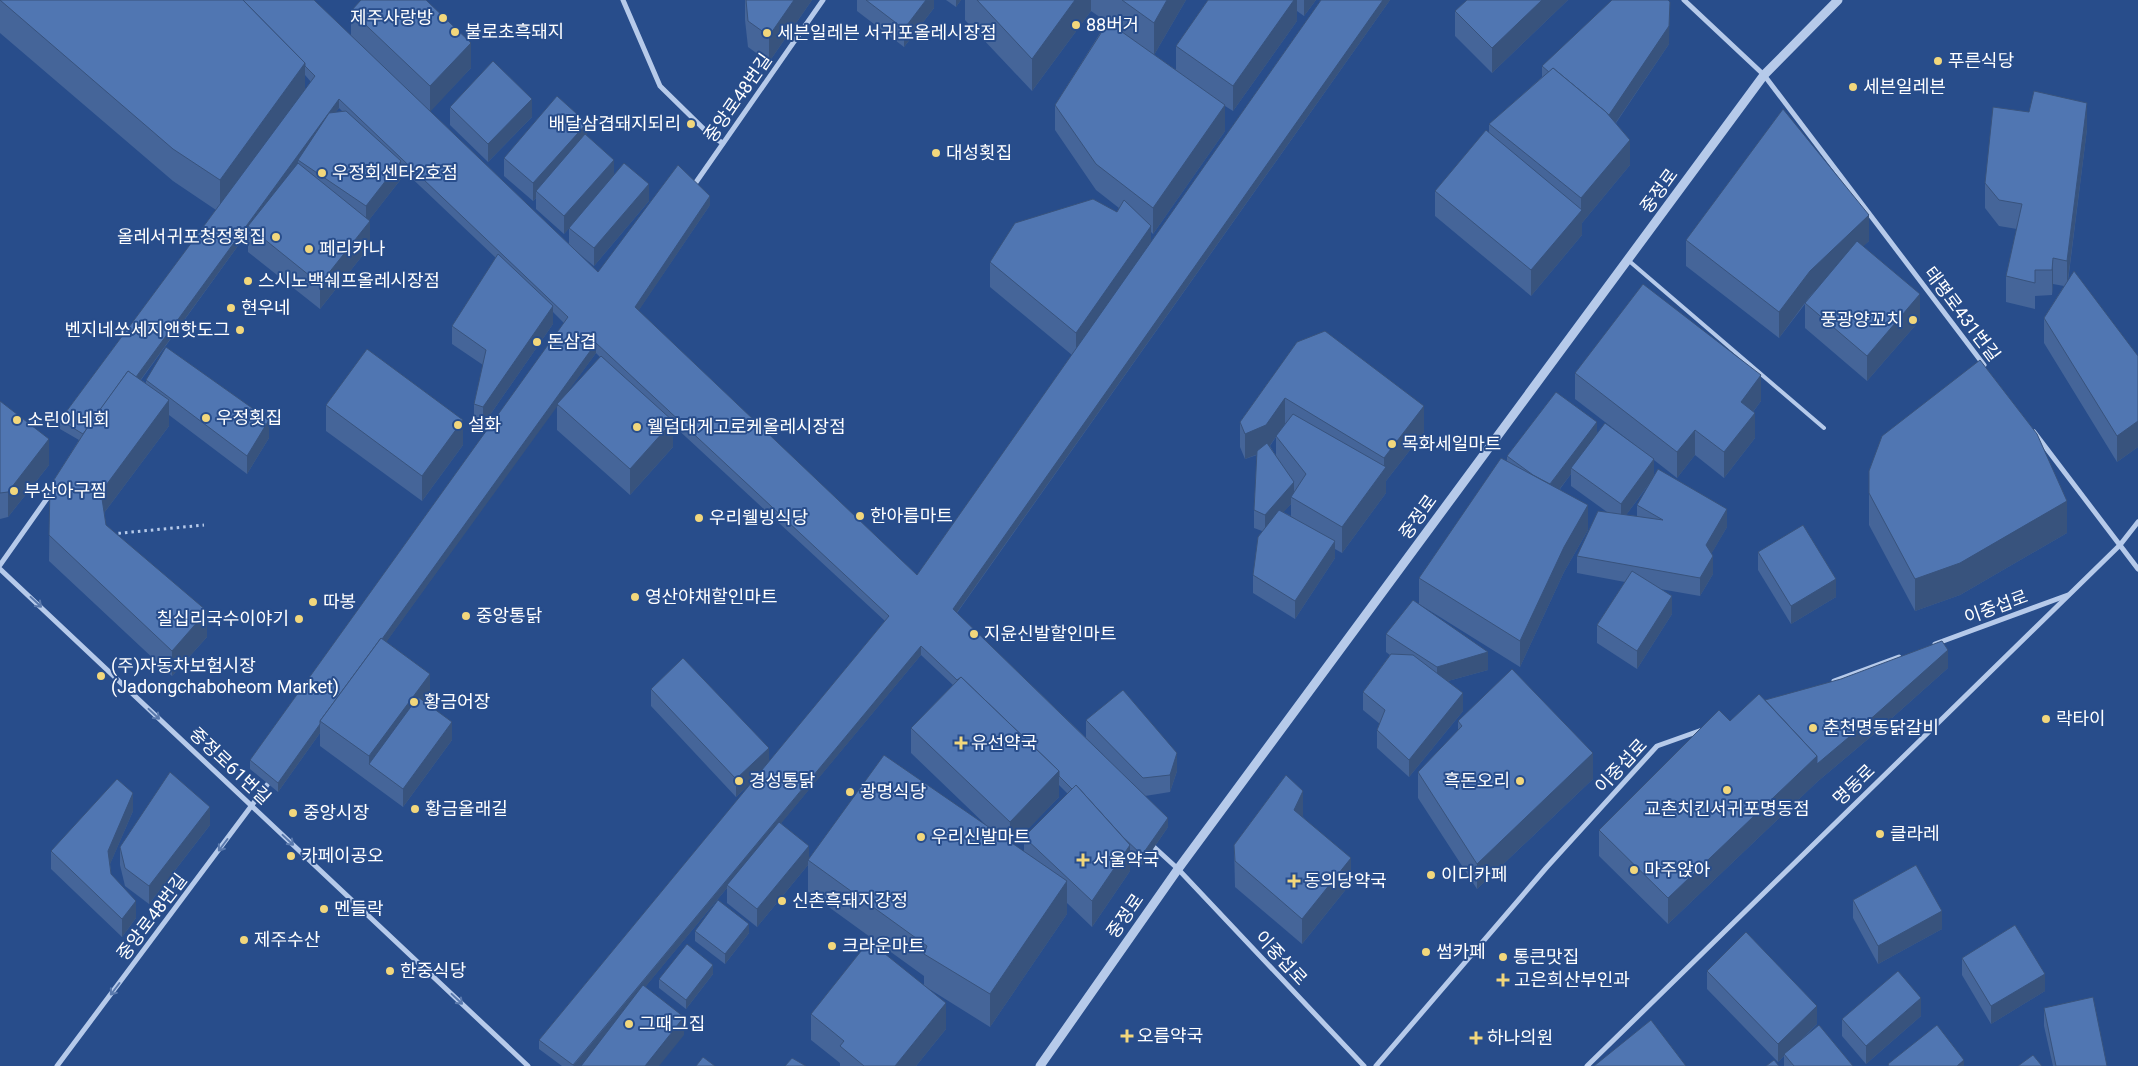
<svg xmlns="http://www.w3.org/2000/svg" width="2138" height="1066" viewBox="0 0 2138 1066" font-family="Roboto,'Noto Sans KR',sans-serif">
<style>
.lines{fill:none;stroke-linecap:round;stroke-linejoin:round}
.path{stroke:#b6caea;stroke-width:3;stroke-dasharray:2.5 4;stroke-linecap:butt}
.service{stroke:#b6caea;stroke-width:4}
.minor{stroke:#b6caea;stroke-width:5}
.tertiary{stroke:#b6caea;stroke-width:9}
.wall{fill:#456599;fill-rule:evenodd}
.shaded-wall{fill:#38537d}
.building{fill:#5076b2;stroke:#38537d}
.oneway{stroke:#5a79ac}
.poi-dot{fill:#f2d77c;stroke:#284d8b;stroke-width:2}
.labels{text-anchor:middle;stroke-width:4;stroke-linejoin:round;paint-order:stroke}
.poi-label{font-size:18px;fill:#fff;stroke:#284d8b;text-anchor:start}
.street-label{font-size:18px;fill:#fff;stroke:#284d8b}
</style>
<rect width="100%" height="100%" fill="#284d8b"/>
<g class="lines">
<path class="path" d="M112 534 204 525"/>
<path class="service" d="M1628 260 1824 428"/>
<g class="minor">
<path d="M623 0 660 86 712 137 723 143"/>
<path d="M1684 0 1764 75 1984 365"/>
<path d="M692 188 823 0"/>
<path d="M2034 432 2138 569"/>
<path d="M0 565 53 490"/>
<path d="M0 569 528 1066"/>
<path d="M1935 644 2068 595"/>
<path d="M1834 681 1899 657"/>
<path d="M1154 847 1178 869 1364 1066"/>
<path d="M57 1066 267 785"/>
<path d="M1376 1066 1546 868 1657 746 1702 730"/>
<path d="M1587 1066 2120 545 2138 522"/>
</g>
<path class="tertiary" d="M1040 1066 1178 869 1764 75 1838 0"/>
</g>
<g class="wall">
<path d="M0 0 351 35V11L471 68 430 111 569 244V228L564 234 536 209V198L533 201 504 176V158L587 136 614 174 649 201 594 266 577 252 598 272 710 205 638 311 917 575 1072 355 990 287V262L1117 212 1119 208 1096 190 1055 130V105L1107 22 1091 11 1032 91 965 20V0H1186L1154 55 1176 70V46L1208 0H1316L1304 16 1297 11V21L1233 111 1225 106V131L1153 234 1151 232V242L1321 0H1390L957 613 1107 758 1086 738V720L1177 771 1170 792 1145 796 1168 827 1142 865 1130 853V871L1092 927 1067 903V914L990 1027 926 987 946 1029 916 1066H840V1063L811 1040V1014L924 986V976L808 892V865L757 927 727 903V888L645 987 684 1035 599 1042 580 1066H562L539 1049V1040L753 781 736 797 651 706V689L769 762 885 621 673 425V447L630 495 557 430V405L386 642 430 699 427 704 452 740 403 807 320 746V733L278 792 250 769V760L564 323 553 312V324L483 425 474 422V404L483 365 452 344V326L496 258 401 168V179L369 220 370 246 320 309 248 252V232L141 380 146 383V380L269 438 247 474 169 415V426L104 513 106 525 207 637 172 676 49 561 50 486 79 440 60 429V420L216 210 173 181 0 33ZM305 75 311 82 305 90ZM339 108 343 112 335 113ZM596 353 600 357 562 399ZM921 655 953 685 911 728V753L988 827 809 859 781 823ZM1059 785 1068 794 1024 837V852L1013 844 1059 797Z"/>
<path d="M745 0H812L769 62 748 47 745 20Z"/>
<path d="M857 0H934V8L904 47 857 11Z"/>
<path d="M946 0H961L956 7Z"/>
<path d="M1467 0H1568L1492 73 1455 36V11Z"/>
<path d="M1669 44 1616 123 1630 165 1582 223V235L1531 296 1435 216V191L1489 133V124L1542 77V66Z"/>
<path d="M450 107 532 117 488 162 450 125Z"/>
<path d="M2087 129 2068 281 2138 356V447L2117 462 2044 343V318L2064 286 2053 284 2052 295 2035 296V309L2006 302V276L2017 229 1999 226 1985 208V183Z"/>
<path d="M1686 240 1869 241 1863 246 1920 320 1867 381 1805 328V304L1779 338 1686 266Z"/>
<path d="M1297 342 1424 432 1386 481V493L1342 553 1335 549V558L1295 619 1253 593V575L1262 531 1254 528V510L1257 455 1245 459 1240 447V422ZM1276 437V456L1270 446ZM1291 504V516L1283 512Z"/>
<path d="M1575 373 1761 401 1753 412 1755 438 1724 478 1695 455 1677 478 1654 460V476L1727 527 1711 554 1713 574 1700 596 1660 589 1672 614 1637 669 1597 643V625L1625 582 1577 573V556L1607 512 1571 486V474L1560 489 1588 530 1564 572 1520 667 1419 604V578L1507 462V456L1597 434 1635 445 1575 399ZM1653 479 1637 505V516L1626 515Z"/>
<path d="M0 401 49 465 8 517 0 519Z"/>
<path d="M326 405 463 445 422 501 326 431Z"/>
<path d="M1869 471 2067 533 1960 595 1915 611 1869 525Z"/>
<path d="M1758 552 1836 597 1791 624 1758 570Z"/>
<path d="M1386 634 1488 670 1448 681 1463 711 1409 777 1377 748V730L1380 724 1363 710V692L1390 655 1386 652Z"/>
<path d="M1948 668 1874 734 1817 782 1668 924 1599 856V830L1730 721 1765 700Z"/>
<path d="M1458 721 1593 779 1477 889 1418 798V772L1458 731Z"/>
<path d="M133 811 110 864 111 874 136 918 122 937 51 869V851Z"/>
<path d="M1303 817 1351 883 1302 944 1235 887 1234 845Z"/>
<path d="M210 825 149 904 125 886 120 865V847Z"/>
<path d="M1853 900 1942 929 1878 964 1853 918Z"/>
<path d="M695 931 749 933 725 964 695 941Z"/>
<path d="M1962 958 2045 991 1991 1024 1962 975Z"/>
<path d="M1707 971 1817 1024 1802 1039 1853 1066H1784V1056L1778 1062 1707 989Z"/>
<path d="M713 974 686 1009 659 988V979Z"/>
<path d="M2044 1008 2107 1066H2053L2044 1026Z"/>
<path d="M1921 1016 1866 1064 1842 1036V1019Z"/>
</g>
<g class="shaded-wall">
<path d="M794 0H812L769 62V36Z"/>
<path d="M926 0H934V8L904 47V29Z"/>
<path d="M956 0H961L956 7Z"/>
<path d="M1075 0H1091V11L1032 91V59Z"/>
<path d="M1167 0H1186L1154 55V23Z"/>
<path d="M1294 0H1297V21L1233 111V86Z"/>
<path d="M1304 0H1316L1304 16Z"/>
<path d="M1383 0H1390L953 618V609Z"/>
<path d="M1542 0H1568L1492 73V48Z"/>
<path d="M1670 2 1669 44 1606 137V119Z"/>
<path d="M471 43V68L430 112V86Z"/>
<path d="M305 63V95L220 212V180Z"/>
<path d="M339 99V108L300 161 298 160V164L248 226V232L91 448V439Z"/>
<path d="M532 99V117L488 162V144Z"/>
<path d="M2087 103V129L2067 287V261Z"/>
<path d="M1225 105V131L1153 234V208Z"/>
<path d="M587 123V140L536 191V198L533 201V183Z"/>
<path d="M1630 140V165L1582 223V235L1531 296V270L1581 210V198Z"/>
<path d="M614 160V178L564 234V216Z"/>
<path d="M401 161V179L366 224V206Z"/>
<path d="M649 184V201L594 266V248Z"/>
<path d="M710 196V205L635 316V307Z"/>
<path d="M1869 215V241L1810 296 1779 338V312L1810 271Z"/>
<path d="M370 221V246L320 309V284Z"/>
<path d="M1151 226V252L1076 358V333Z"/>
<path d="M2053 258V284L2052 295V270Z"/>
<path d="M1920 294V320L1867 381V356Z"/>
<path d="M553 306V324L483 425V407Z"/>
<path d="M596 343V353L326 725 322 722Z"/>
<path d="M1761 375V401L1741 428V402Z"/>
<path d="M1285 398V424L1266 451 1245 459V434Z"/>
<path d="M169 400V426L101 517V492Z"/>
<path d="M1424 406V432L1386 481V493L1342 553V527L1384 470V458Z"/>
<path d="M1755 413V438L1724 478V452Z"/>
<path d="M269 420V438L247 474V456Z"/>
<path d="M463 420V445L422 501V476Z"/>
<path d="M673 421V447L630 495V469Z"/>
<path d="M2138 421V447L2117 462V436Z"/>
<path d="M1597 422V440L1571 468V474L1548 504V487Z"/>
<path d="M1695 430V455L1677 478V452Z"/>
<path d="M49 439V465L8 517V492Z"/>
<path d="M1654 459V477L1621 522V504Z"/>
<path d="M1294 482V499L1291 497V504L1265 533V515Z"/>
<path d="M2067 501V533L1960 595 1915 611V579Z"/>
<path d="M1588 505V530L1564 572 1520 667V641L1564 547Z"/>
<path d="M1727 509V527L1706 563V545Z"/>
<path d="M1335 541V558L1295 619V601Z"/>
<path d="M1713 556V574L1700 596V578Z"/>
<path d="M1836 579V597L1791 624V606Z"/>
<path d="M1672 596V614L1637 669V651Z"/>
<path d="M207 611V637L172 676V651Z"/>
<path d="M921 646V655L729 886 727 885V888L580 1066H573Z"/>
<path d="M1948 650V668L1874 734 1817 782 1668 924V898L1817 756Z"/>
<path d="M1488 652V670L1437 684V667Z"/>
<path d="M430 674V699L378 770 369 764V756Z"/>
<path d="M1463 693V711L1409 777V760Z"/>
<path d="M452 722V740L403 807V789Z"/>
<path d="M320 724V733L278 792V783Z"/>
<path d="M769 748V766L736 797V779Z"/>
<path d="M1177 753V771L1170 792V775Z"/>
<path d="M1593 753V779L1477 889V864Z"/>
<path d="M1059 771V797L1010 848V822Z"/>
<path d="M1303 791V817L1294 836V810Z"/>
<path d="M133 793V811L108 869V851Z"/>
<path d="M210 807V825L149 904V886Z"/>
<path d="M1168 818V827L1142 865V855Z"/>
<path d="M1130 845V871L1092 927V901Z"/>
<path d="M809 846V861L808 860V865L757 927V909Z"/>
<path d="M1351 858V883L1302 944V919Z"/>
<path d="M1067 881V914L990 1027V994Z"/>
<path d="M136 901V918L122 937V919Z"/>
<path d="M1942 911V929L1878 964V946Z"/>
<path d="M749 924V933L725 964V954Z"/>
<path d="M713 965V974L686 1009V1000Z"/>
<path d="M2045 974V991L1991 1024V1006Z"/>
<path d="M1921 998V1016L1866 1064V1046Z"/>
<path d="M946 1003V1029L916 1066H895Z"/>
<path d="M1817 1006V1024L1785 1055 1784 1054V1056L1778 1062V1044Z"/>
<path d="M684 1017V1035L659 1066H645Z"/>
<path d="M1964 1060V1066H1957Z"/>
</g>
<g class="building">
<path d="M0 0H243L305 63 220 180 173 149Z"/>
<path d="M243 0H314L598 272 678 165 710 196 635 307 917 575 1321 0H1383L953 609 1168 818 1142 855 1123 837 1076 785 1072 789 1059 776V771L961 677 957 680 921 646 573 1065 539 1040 889 616 596 343 382 639 381 638 320 721V724L278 783 250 760 568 317 339 99 136 377 128 371 83 434 60 420 315 76 305 66V63Z"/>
<path d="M361 0H426L471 43 430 86 351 11Z"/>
<path d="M746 0H794L769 36 748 21Z"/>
<path d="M866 0H926L904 29Z"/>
<path d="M977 0H1075L1032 59Z"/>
<path d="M1122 0H1167L1154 23Z"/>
<path d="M1208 0H1294L1233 86 1176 46Z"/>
<path d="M1467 0H1542L1492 48 1455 11Z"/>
<path d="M1612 0H1668L1670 2 1669 26 1609 115 1606 112 1553 68 1549 72 1542 66Z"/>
<path d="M1108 22 1225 105 1153 208 1096 164 1055 105Z"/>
<path d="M493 61 532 99 488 144 450 107Z"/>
<path d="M1553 68 1606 112 1630 140 1581 198 1489 124Z"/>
<path d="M2034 91 2087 103 2067 261 2053 258 2052 270H2035V283L2006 276 2022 204 1999 200 1985 183 1993 107 2029 112Z"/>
<path d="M557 96 587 123 533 183 504 158Z"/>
<path d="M1783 109 1869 215 1810 271 1779 312 1686 240Z"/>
<path d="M346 111 401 161 366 206 298 160 329 113Z"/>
<path d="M1486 130 1582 210 1531 270 1435 191Z"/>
<path d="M585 134 614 160 564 216 536 191Z"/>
<path d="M298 163 370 221 320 284 248 226Z"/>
<path d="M624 163 649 184 594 248 569 228Z"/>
<path d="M1093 199 1117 212 1124 200 1151 226 1076 333 990 262 1015 223Z"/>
<path d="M1857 241 1920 294 1867 356 1805 303Z"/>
<path d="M498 254 553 306 483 407 474 404 486 350 452 326Z"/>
<path d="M2074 271 2138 356V421L2117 436 2044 318Z"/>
<path d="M1643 284 1761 375 1741 402 1755 413 1724 452 1695 430 1677 452 1575 373Z"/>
<path d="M1325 331 1424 406 1384 458 1285 398 1266 425 1245 434 1240 422 1297 342Z"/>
<path d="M166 347 269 420 247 456 146 380Z"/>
<path d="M367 349 463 420 422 476 326 405Z"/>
<path d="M601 356 673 421 630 469 557 404Z"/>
<path d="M1980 360 2037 434 2067 501 1960 563 1915 579 1869 493V471L1882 436Z"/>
<path d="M128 371 169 400 101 492 106 525 207 611 172 651 49 535 50 486 91 422Z"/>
<path d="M1556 392 1597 422 1550 484 1533 475 1507 456Z"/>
<path d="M0 401 49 439 8 492 0 493Z"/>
<path d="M1293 414 1386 467 1342 527 1291 497 1306 474 1276 436Z"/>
<path d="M1605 423 1654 459 1621 504 1571 468Z"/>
<path d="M1267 443 1294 482 1265 515 1254 510 1257 451Z"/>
<path d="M1501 458 1588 505 1564 547 1520 641 1419 578Z"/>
<path d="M1658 469 1727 509 1706 545 1713 556 1700 578 1577 556 1598 511 1663 520 1637 505Z"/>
<path d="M1279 510 1335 541 1295 601 1253 575 1258 537Z"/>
<path d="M1803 525 1836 579 1791 606 1758 552Z"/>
<path d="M1632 571 1672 596 1637 651 1597 625Z"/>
<path d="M1413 600 1488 652 1437 667 1386 634Z"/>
<path d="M381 638 430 674 369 756 320 721Z"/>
<path d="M1942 641 1948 650 1874 716 1817 764V756L1765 700 1841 679Z"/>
<path d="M1391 654 1413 655 1463 693 1409 760 1377 730 1385 710 1363 692Z"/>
<path d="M683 658 769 748 736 779 651 689Z"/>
<path d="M1512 669 1593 753 1477 864 1418 772 1462 726 1458 721Z"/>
<path d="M961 677 1059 771 1010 822 911 728Z"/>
<path d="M1123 690 1177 753 1170 775 1143 778 1086 720Z"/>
<path d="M1759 694 1817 756 1668 898 1599 830 1719 710 1730 721Z"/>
<path d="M418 697 452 722 403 789 369 764Z"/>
<path d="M884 755 1067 881 990 994 924 954 927 946 808 860Z"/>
<path d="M170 772 210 807 149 886 125 868 120 847Z"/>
<path d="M1286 775 1303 791 1294 810 1351 858 1302 919 1235 861 1234 845Z"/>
<path d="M117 779 133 793 108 851 111 874 136 901 122 919 51 851Z"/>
<path d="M1076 785 1130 845 1092 901 1024 837Z"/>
<path d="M779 822 809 846 757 909 727 885Z"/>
<path d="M1916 865 1942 911 1878 946 1853 900Z"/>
<path d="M718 900 749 924 725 954 695 931Z"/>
<path d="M2015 925 2045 974 1991 1006 1962 958Z"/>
<path d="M1746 932 1817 1006 1778 1044 1707 971Z"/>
<path d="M869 941 946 1003 895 1066H864L840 1046 844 1041 811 1014Z"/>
<path d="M687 944 713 965 686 1000 659 979Z"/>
<path d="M1898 971 1921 998 1866 1046 1842 1019Z"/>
<path d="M643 985 684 1017 645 1066H581Z"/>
<path d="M2093 997 2107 1066H2056L2044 1008Z"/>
<path d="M1651 1020 1686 1066H1594Z"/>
<path d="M1819 1025 1853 1066H1794L1784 1054Z"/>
<path d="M1937 1025 1964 1060 1957 1066H1889L1888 1064Z"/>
<path d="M2033 1055 2042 1066H2018Z"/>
<path d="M703 1057 715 1066H696Z"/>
<path d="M792 1058 806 1066H785Z"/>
<path d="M1774 1060 1779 1066H1766Z"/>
</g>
<defs><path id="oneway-shaft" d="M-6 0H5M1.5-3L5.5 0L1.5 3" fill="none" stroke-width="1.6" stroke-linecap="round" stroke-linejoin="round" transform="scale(1.25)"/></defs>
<g class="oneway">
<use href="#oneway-shaft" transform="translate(36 602) rotate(43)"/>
<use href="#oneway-shaft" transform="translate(154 714) rotate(43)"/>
<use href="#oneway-shaft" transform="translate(288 840) rotate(43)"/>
<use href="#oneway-shaft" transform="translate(223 845) rotate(127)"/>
<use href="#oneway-shaft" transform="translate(115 989) rotate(127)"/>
<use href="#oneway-shaft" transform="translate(457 999) rotate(43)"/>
</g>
<g class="poi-dot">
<circle cx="443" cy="18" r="5"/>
<circle cx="1076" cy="25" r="5"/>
<circle cx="455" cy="32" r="5"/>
<circle cx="767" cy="33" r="5"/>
<circle cx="1938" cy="61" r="5"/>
<circle cx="1853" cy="87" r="5"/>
<circle cx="691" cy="124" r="5"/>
<circle cx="936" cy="153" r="5"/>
<circle cx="322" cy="173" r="5"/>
<circle cx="276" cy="237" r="5"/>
<circle cx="309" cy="249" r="5"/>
<circle cx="248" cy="281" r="5"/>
<circle cx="231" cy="308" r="5"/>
<circle cx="1913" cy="320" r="5"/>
<circle cx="240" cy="330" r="5"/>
<circle cx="537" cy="342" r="5"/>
<circle cx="206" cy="418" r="5"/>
<circle cx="17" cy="420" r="5"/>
<circle cx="458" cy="425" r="5"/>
<circle cx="637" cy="427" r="5"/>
<circle cx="1392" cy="444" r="5"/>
<circle cx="14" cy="491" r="5"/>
<circle cx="860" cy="516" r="5"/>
<circle cx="699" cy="518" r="5"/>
<circle cx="635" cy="597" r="5"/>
<circle cx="313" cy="602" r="5"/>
<circle cx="466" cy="616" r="5"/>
<circle cx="299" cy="619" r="5"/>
<circle cx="974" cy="634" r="5"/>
<circle cx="101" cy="676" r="5"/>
<circle cx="414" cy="702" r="5"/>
<circle cx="2046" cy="719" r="5"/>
<circle cx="1813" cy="728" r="5"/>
<path d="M958.5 735.5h5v5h5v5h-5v5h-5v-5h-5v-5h5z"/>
<circle cx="739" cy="781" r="5"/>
<circle cx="1520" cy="781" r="5"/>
<circle cx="1727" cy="790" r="5"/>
<circle cx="850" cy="792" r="5"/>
<circle cx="415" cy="809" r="5"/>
<circle cx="293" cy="813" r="5"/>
<circle cx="1880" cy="834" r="5"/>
<circle cx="921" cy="837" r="5"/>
<circle cx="291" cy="856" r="5"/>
<path d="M1080.5 852.5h5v5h5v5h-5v5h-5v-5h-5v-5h5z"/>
<circle cx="1634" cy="870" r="5"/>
<circle cx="1431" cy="875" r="5"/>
<path d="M1291.5 873.5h5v5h5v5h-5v5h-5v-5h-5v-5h5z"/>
<circle cx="782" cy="901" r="5"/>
<circle cx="324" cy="909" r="5"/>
<circle cx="244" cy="940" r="5"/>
<circle cx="832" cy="946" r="5"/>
<circle cx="1426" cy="952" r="5"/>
<circle cx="1503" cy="957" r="5"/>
<circle cx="390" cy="971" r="5"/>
<path d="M1500.5 972.5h5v5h5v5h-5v5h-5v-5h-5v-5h5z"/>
<circle cx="629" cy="1024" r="5"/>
<path d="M1124.5 1028.5h5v5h5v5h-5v5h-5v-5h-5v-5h5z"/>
<path d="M1473.5 1030.5h5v5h5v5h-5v5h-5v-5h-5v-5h5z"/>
</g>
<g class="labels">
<g class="poi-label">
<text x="433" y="24" text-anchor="end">제주사랑방</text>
<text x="1086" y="31">88버거</text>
<text x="465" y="38">불로초흑돼지</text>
<text x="777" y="39">세븐일레븐 서귀포올레시장점</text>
<text x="1948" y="67">푸른식당</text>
<text x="1863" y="93">세븐일레븐</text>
<text x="681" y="130" text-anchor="end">배달삼겹돼지되리</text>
<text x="946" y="159">대성횟집</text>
<text x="332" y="179">우정회센타2호점</text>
<text x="266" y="243" text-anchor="end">올레서귀포청정횟집</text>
<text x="319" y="255">페리카나</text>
<text x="258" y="287">스시노백쉐프올레시장점</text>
<text x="241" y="314">현우네</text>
<text x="1903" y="326" text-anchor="end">풍광양꼬치</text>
<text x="230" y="336" text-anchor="end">벤지네쏘세지앤핫도그</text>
<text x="547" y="348">돈삼겹</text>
<text x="216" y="424">우정횟집</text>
<text x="27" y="426">소린이네회</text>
<text x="468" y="431">설화</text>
<text x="647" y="433">웰덤대게고로케올레시장점</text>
<text x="1402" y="450">목화세일마트</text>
<text x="24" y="497">부산아구찜</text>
<text x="870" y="522">한아름마트</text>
<text x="709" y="524">우리웰빙식당</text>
<text x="645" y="603">영산야채할인마트</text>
<text x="323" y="608">따봉</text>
<text x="476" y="622">중앙통닭</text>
<text x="289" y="625" text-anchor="end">칠십리국수이야기</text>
<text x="984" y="640">지윤신발할인마트</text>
<text x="111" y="672">(주)자동차보험시장<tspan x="111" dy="21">(Jadongchaboheom Market)</tspan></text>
<text x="424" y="708">황금어장</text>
<text x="2056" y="725">락타이</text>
<text x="1823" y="734">춘천명동닭갈비</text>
<text x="971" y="749">유선약국</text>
<text x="749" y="787">경성통닭</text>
<text x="1510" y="787" text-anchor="end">흑돈오리</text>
<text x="860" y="798">광명식당</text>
<text x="425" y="815">황금올래길</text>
<text x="1727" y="815" text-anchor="middle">교촌치킨서귀포명동점</text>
<text x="303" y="819">중앙시장</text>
<text x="1890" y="840">클라레</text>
<text x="931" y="843">우리신발마트</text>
<text x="301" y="862">카페이공오</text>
<text x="1093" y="866">서울약국</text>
<text x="1644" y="876">마주앉아</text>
<text x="1441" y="881">이디카페</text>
<text x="1304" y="887">동의당약국</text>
<text x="792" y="907">신촌흑돼지강정</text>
<text x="334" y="915">멘들락</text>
<text x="254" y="946">제주수산</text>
<text x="842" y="952">크라운마트</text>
<text x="1436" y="958">썸카페</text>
<text x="1513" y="963">통큰맛집</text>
<text x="400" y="977">한중식당</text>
<text x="1514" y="986">고은희산부인과</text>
<text x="639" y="1030">그때그집</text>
<text x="1137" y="1042">오름약국</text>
<text x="1487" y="1044">하나의원</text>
</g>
<g class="street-label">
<text transform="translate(738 98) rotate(-55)" y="6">중앙로48번길</text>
<text transform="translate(1659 191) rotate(-54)" y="6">중정로</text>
<text transform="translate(1962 314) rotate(53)" y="6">태평로431번길</text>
<text transform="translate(1418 517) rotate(-54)" y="6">중정로</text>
<text transform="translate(1996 607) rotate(-20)" y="6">이중섭로</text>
<text transform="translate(230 766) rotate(43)" y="6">중정로61번길</text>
<text transform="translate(1621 766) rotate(-47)" y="6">이중섭로</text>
<text transform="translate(1854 785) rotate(-44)" y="6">명동로</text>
<text transform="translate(1125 916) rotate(-55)" y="6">중정로</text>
<text transform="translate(152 917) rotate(-53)" y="6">중앙로48번길</text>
<text transform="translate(1281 958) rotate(47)" y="6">이중섭로</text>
</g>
</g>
</svg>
